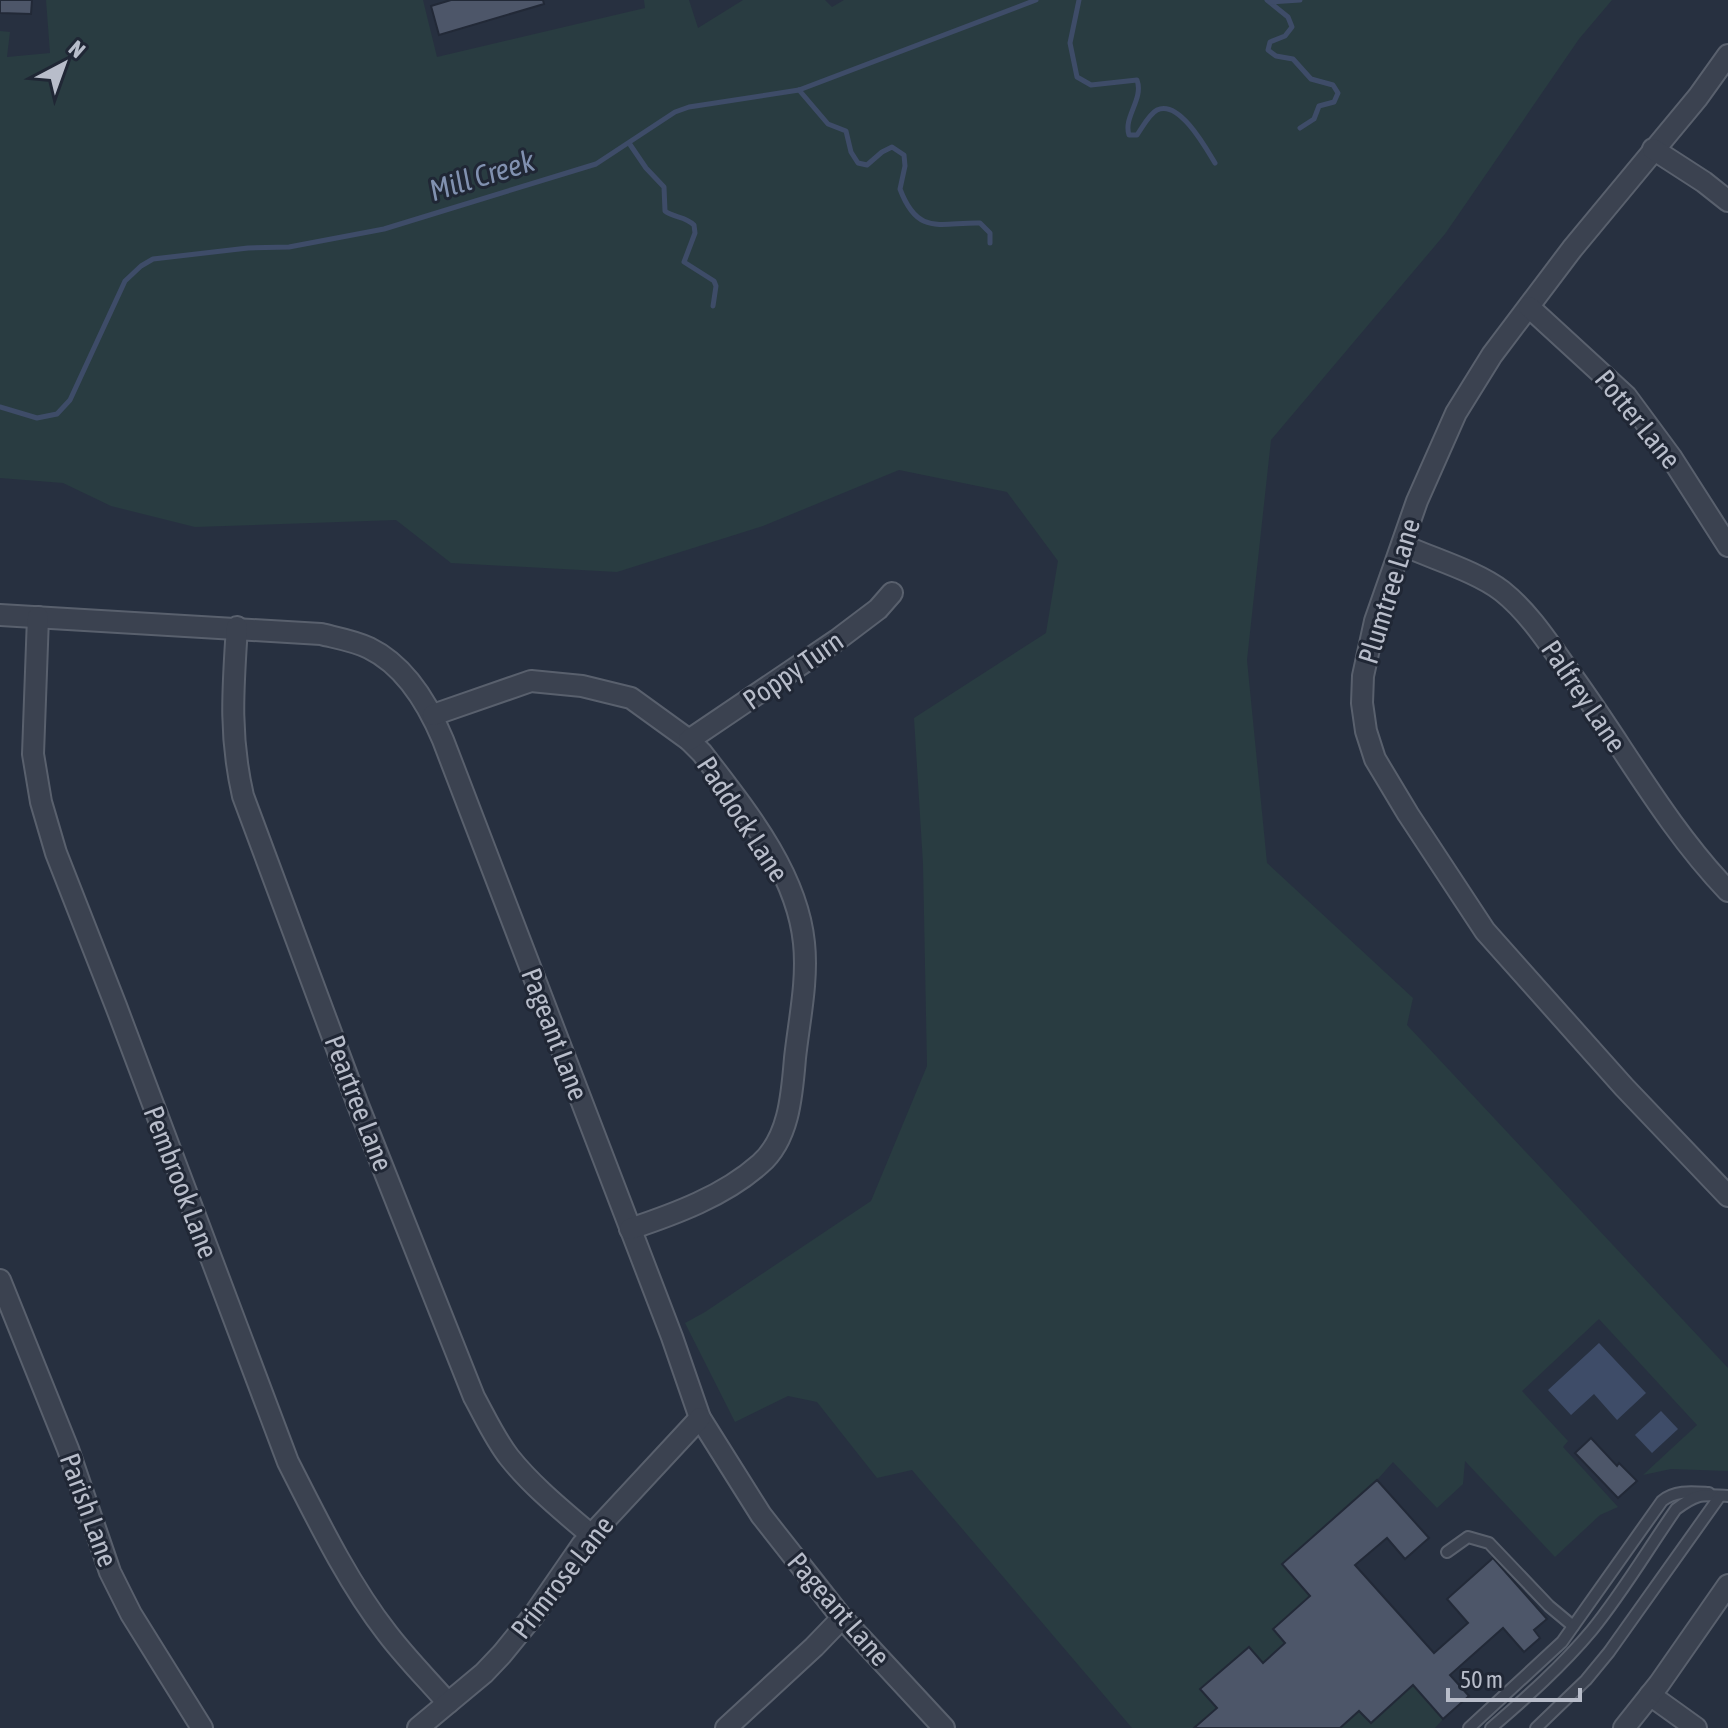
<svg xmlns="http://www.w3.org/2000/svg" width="1728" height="1728" viewBox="0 0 1728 1728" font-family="'Asap Condensed',sans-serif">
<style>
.green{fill:#293c41}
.water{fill:#3e4c68}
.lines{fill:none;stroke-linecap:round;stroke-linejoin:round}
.stream{stroke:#3e4c68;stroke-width:5}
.building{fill:#4d5669;stroke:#222937;stroke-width:2}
.lane-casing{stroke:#59606d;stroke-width:14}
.street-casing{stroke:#59606d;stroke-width:24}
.lane{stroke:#3b4250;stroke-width:10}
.street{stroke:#3b4250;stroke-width:20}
.labels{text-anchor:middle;stroke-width:6;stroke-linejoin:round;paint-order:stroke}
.street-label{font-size:28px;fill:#b8bdca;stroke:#202735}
.water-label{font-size:30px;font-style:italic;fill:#8191b0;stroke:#202735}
</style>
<rect width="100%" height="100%" fill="#273040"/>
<g class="green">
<path d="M46 0H423L437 57 645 8 644 0H689L698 28 743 0H825L832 7 844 0H1612L1579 39 1445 234 1271 440 1247 660 1267 863 1413 998 1407 1025 1728 1368V1471L1671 1469 1643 1475 1697 1425 1599 1319 1522 1391 1568 1441 1563 1447 1618 1507 1600 1515 1555 1557 1465 1461 1463 1484 1437 1508 1393 1462 1377 1480 1282 1564 1310 1596 1273 1629 1285 1643 1263 1663 1248 1647 1201 1689 1217 1708 1194 1728H1132L912 1470 877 1478 817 1402 788 1396 735 1422 685 1323 705 1312 871 1201 927 1066 923 864 914 718 1046 633 1058 561 1007 492 899 470 763 526 617 572 451 563 396 520 195 527 111 506 63 483 0 478V31L10 32 7 57 50 53Z"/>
<path d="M1413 1685 1443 1719 1435 1728H1340L1359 1711 1371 1723Z"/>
</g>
<g class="water">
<path d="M1599 1343 1646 1393 1617 1420 1594 1394 1571 1415 1548 1390Z"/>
<path d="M1661 1411 1678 1429 1652 1453 1635 1435Z"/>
</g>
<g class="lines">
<g class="stream">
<path d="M1079 0 1070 43 1077 77 1091 85 1137 80C1144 99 1123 117 1129 135H1137C1142 128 1149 114 1157 110 1179 99 1206 148 1215 163"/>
<path d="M1267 0 1288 17 1292 27 1285 36 1270 42 1268 50 1276 56 1293 59 1311 79 1333 85 1338 93 1334 102 1319 106 1314 119 1300 128"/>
<path d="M1270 2 1300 0"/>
<path d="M799 90 828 124 846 131 851 152 858 163 867 165 882 152 892 147 904 155 905 166 900 189C918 237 941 222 980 223L990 233V243"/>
<path d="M629 143 646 168 664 187 665 211C674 218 685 216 694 225L695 233 684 262 714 281 716 286 713 306"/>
<path d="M0 407 37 418 57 414 70 400 125 281 141 266 153 259 248 248 289 247 384 229 596 164 675 112 689 107 799 90 1036 0"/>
</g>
</g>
<g class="building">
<path d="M0 0H32L31 14 0 13Z"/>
<path d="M451 0H543L544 4 439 35 431 6Z"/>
<path d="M1591 1438 1617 1466 1619 1463 1637 1481 1618 1498 1575 1453Z"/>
<path d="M1377 1480 1429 1538 1405 1559 1387 1538 1355 1565 1434 1653 1468 1623 1447 1599 1493 1558 1547 1619 1534 1630 1540 1638 1524 1652 1503 1628 1450 1675 1469 1696 1443 1719 1413 1685 1371 1723 1359 1711 1340 1728H1194L1217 1708 1200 1689 1249 1647 1263 1663 1285 1643 1273 1629 1310 1596 1282 1564Z"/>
</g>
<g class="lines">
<g class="lane-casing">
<g id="lane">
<path d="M1447 1552 1468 1537 1489 1543 1549 1606 1573 1626"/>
<path d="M1469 1728 1562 1642 1662 1501C1675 1490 1692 1492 1709 1493"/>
<path d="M1491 1728C1527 1697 1562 1666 1592 1630 1623 1592 1648 1549 1676 1509 1699 1492 1702 1495 1728 1496"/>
<path d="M1536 1728 1586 1680 1609 1652 1720 1496"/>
</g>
</g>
<g class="street-casing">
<g id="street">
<path d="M1728 55 1698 97 1572 249 1492 355 1456 413 1417 501 1375 621 1363 676 1362 703 1366 731 1375 759 1408 814 1485 931 1624 1087 1728 1196"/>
<path d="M1653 149 1704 182 1728 201"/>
<path d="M1529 307 1626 396 1671 457 1728 546"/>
<path d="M1403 545C1433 559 1476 571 1502 591 1532 615 1552 649 1575 680 1626 751 1667 827 1728 891"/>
<path d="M0 615 321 634C337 638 355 641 369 648 406 666 428 704 443 740L672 1337 700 1418 761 1515 842 1618 944 1728"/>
<path d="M38 617 33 754 41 802 56 853 116 1006 288 1462C317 1519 348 1583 387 1633 406 1658 428 1680 448 1703"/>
<path d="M237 627C233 688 229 735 243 796L358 1105 474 1397C485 1417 495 1439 509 1457 532 1486 563 1511 591 1535"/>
<path d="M433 715 531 681 582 686 631 698 689 740 702 753C744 808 797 872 804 943 808 981 799 1021 795 1058 792 1095 789 1139 760 1164 724 1196 675 1214 630 1229"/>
<path d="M689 740 837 640 878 609 892 593"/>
<path d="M0 1280 68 1449 110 1572 131 1614 202 1728"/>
<path d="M1650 1695 1696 1728"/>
<path d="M418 1728 484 1673 502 1654 533 1616 582 1545 700 1418"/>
<path d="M726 1728 814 1647 842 1618"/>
<path d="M1624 1728 1659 1684 1728 1585"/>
</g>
</g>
<use href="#lane" class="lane"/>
<use href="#street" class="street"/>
</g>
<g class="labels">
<g class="street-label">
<text transform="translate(1638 419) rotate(51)" y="10">Potter Lane</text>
<text transform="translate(1389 591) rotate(-73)" y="10">Plumtree Lane</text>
<text transform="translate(793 670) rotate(-35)" y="10">Poppy Turn</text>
<text transform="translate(1584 696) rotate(56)" y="10">Palfrey Lane</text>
<text transform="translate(743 819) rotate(57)" y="10">Paddock Lane</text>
<text transform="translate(555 1034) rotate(69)" y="10">Pageant Lane</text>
<text transform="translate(359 1103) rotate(69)" y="10">Peartree Lane</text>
<text transform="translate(181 1182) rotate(69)" y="10">Pembrook Lane</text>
<text transform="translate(89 1510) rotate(70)" y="10">Parish Lane</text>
<text transform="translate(562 1577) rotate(-52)" y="10">Primrose Lane</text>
<text transform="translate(839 1609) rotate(49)" y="10">Pageant Lane</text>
</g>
<g class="water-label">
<text transform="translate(482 176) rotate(-17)" y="10">Mill Creek</text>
</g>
</g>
<g transform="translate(64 64) rotate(41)" stroke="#202735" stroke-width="6" paint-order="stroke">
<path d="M0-6L14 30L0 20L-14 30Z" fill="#b8bdca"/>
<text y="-12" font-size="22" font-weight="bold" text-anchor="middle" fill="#b8bdca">N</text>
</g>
<path d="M1448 1688v12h132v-12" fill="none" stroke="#b8bdca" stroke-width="4"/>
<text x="1460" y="1688" font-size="24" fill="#b8bdca" stroke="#202735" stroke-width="6" paint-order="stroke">50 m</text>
</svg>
